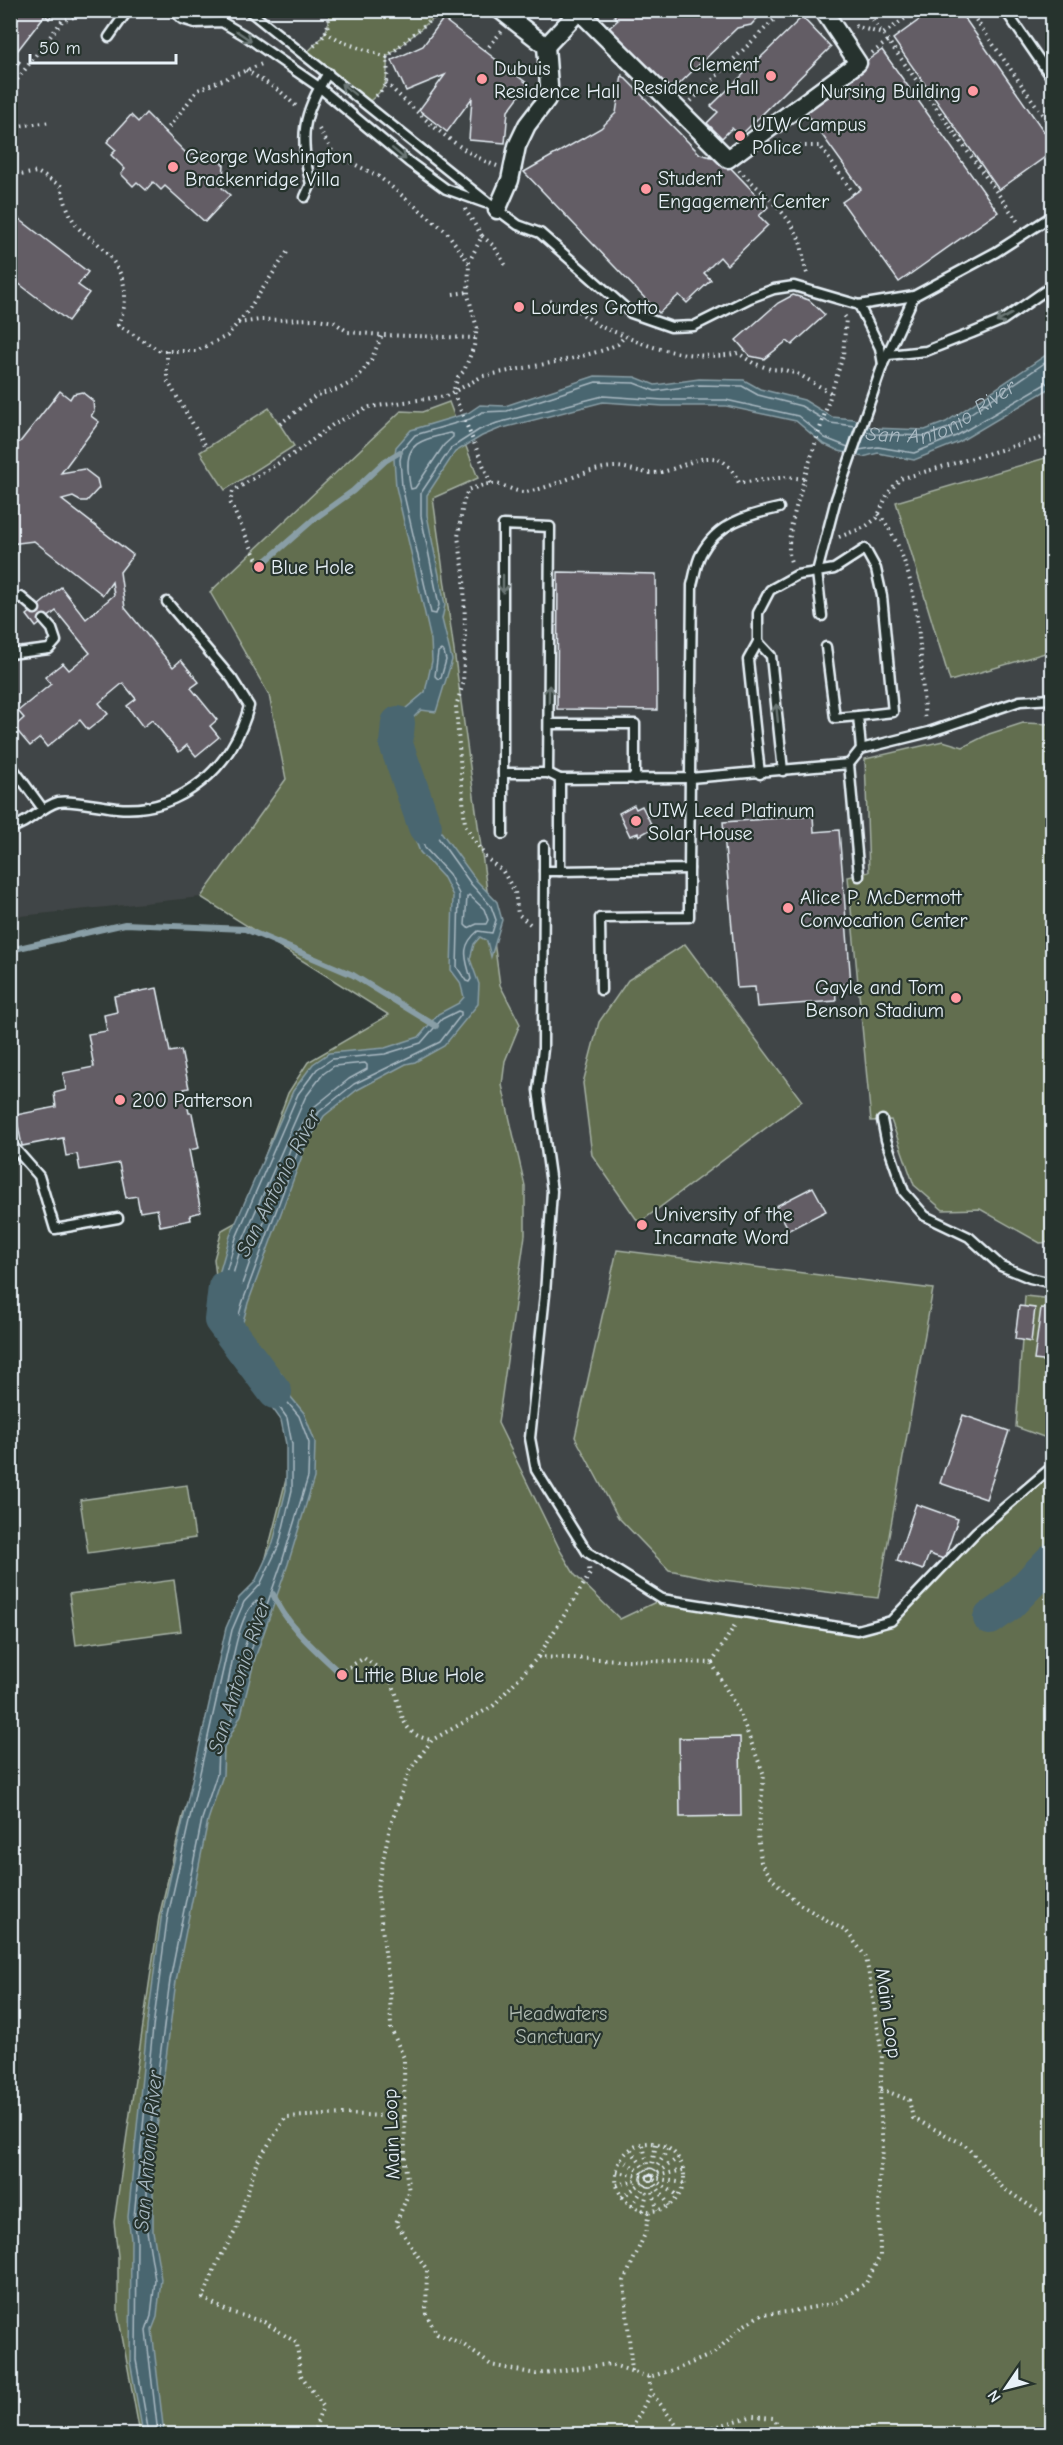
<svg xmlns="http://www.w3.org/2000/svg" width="1063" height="2445" viewBox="0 0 1063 2445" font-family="'Comic Neue',sans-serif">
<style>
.built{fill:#414546}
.green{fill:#626e4f;stroke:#a5b0a4;stroke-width:1.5}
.water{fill:#4a6670;stroke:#899ea6;stroke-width:1.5}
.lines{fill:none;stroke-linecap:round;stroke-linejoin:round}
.shore{stroke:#a9b9c2;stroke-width:1.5}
.stream{stroke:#899ea6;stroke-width:6}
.river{stroke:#4a6670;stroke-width:34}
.building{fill:#635d65;stroke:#e8f1f8;stroke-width:1.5}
.lane-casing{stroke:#e8f1f8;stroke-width:13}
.street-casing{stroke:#e8f1f8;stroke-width:21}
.path{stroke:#e8f1f8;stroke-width:4;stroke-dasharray:1.5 4.5;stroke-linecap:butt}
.lane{stroke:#26332d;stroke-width:8}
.street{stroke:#26332d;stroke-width:16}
.oneway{stroke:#6a7674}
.poi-dot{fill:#ff9aa2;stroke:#26332d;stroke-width:2}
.labels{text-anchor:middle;stroke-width:4.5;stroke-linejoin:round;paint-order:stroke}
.poi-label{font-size:20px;fill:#e8f1f8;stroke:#26332d;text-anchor:start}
.park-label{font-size:20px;fill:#b2bdb4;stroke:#26332d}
.street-label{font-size:20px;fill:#e8f1f8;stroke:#26332d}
.water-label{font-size:21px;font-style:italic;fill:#a9b9c2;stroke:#26332d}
</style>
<rect width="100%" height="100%" fill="#323b38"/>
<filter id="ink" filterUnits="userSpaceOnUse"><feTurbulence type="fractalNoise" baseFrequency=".0167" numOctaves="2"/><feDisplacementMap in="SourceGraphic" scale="12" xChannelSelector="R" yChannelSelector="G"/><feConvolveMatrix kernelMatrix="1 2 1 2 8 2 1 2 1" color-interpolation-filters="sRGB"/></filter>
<g filter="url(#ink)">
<path class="built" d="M1039 10 1052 31V2434H140L118 2314V2256L114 2222 159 1917 183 1816 259 1585 291 1460 294 1406 282 1374 231 1317 214 1259 222 1230 242 1219 288 1093 308 1062 389 1015 201 897 11 917 10 11Z"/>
<g class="green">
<path d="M330 11H442L387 57C388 83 387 88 366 104L305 55C321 37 328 37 330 11Z"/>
<path d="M449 402 478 478 433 498 500 985 520 1024 505 1061 502 1085 525 1186V1235L498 1423 561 1552 575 1575 620 1619 662 1599 857 1630 891 1621 976 1532 1052 1467V2434H140L118 2314V2256L114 2222 159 1917 183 1816 259 1585 291 1460 294 1406 282 1374 231 1317 218 1293 214 1259 222 1230 242 1219 288 1093 308 1062 389 1015 201 897 286 779 269 695 210 592 401 411 422 412Z"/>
<path d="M269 408 294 446 225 490 200 452Z"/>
<path d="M1052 456V651L950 681 896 502Z"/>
<path d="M1023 723 1052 724V1242L1040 1243 980 1209 943 1210 914 1185 891 1120 871 1121 848 877 869 872 865 759 943 741 963 747 989 734Z"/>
<path d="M685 944 802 1101 639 1223 592 1155 583 1083 599 1022 628 980Z"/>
<path d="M617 1250 933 1289 878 1598 714 1579 669 1570 618 1517 575 1437Z"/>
<path d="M1025 1296 1052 1299V1440L1016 1427Z"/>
<path d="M187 1485 195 1538 88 1553 80 1500Z"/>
<path d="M174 1580 181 1631 76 1645 69 1594Z"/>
</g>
<g class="water">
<path d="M1052 351V387L959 442 914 460 878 453 863 457 839 451 822 443 796 421 726 406H663L603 402 499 429 482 436 455 452 427 495V515L445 605 442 619 452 660 436 712 421 710 406 725 404 779 418 787H426L431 797 439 829 476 880 497 902 502 920 491 957 487 941 480 937 474 944 470 959 479 984 478 1004 444 1046 415 1062 406 1064 357 1090 324 1116 306 1145 248 1303 240 1333 211 1327 206 1319 230 1236 293 1091 313 1064 329 1053 385 1048 419 1037 438 1014 459 1003 464 997 460 982 451 970 453 896 444 878 420 852 396 788 387 740 392 720 425 692 432 661 431 640 396 487 394 459 396 447 411 430 468 413 480 405 505 406 595 376 635 377 655 385 699 379 744 380 760 389 804 400 832 417 854 419 873 428 925 430 946 422Z"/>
<path d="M229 1347 258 1357 304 1413 315 1442 314 1478 288 1564 255 1658 241 1715 224 1748 223 1775 208 1820 176 1981 153 2158V2231L161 2279 157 2317 152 2330 164 2434H143L130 2361 131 2239 128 2217 147 2027 161 1919 226 1628 239 1598 255 1582 273 1543 286 1490V1444L281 1420Z"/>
</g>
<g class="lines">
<g class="shore">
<path id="s1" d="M866 431 873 434 925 436 949 428 1052 358"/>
<path d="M450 433 453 434V437L444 445 415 488 411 489C409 483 409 476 408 469 406 440 427 439 450 433Z"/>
<path d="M848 447 825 438 798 416 726 400H663L603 396 497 423 479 430 451 448 421 493V516L439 605 436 614 431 613 402 486 400 460 402 450 415 435 470 419 482 412 507 411 596 382 634 383 655 391 699 385 742 386 758 395 801 406 830 423 855 426"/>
<path d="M859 450 878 447 914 453 956 436 1047 383H1052"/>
<path d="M441 650 444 652 446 660 441 678 438 679 435 676 438 652Z"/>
<path d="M405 788 423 794 434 832 471 884 491 906 496 920 492 933 478 931C459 947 466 959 471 979L469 982 466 981 457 967 459 894 449 874 425 848 404 792Z"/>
<path d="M469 895 484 909 488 920 486 924H477L468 928 465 925 467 897Z"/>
<path d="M458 1011 461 1012V1015L440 1042 354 1084 319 1112 301 1143 243 1301 236 1324 234 1325 214 1321 213 1317 236 1238 298 1094 317 1069 332 1059 385 1054 421 1043 442 1019Z"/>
<path d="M365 1063 367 1065V1069L349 1079 314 1107 294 1138 231 1315 223 1316 222 1312 243 1240 305 1098 323 1074 334 1066Z"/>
<path d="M257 1601 259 1605 242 1654 232 1694 228 1696 226 1693C231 1671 238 1612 257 1601Z"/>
<path d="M149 2434 136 2360 137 2239 134 2217 153 2027 167 1920 232 1630 244 1602 260 1585 279 1545 292 1490V1444L287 1418 250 1366 253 1361 299 1416 309 1443 308 1477 282 1562 249 1656 235 1713 218 1747 217 1774 202 1819 170 1980 147 2157V2231L155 2280 151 2316 146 2331 158 2434"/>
</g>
<g class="stream">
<path d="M259 567 314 519 353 491 385 461 400 452"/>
<path d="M10 950 125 924 245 929 353 975 436 1026"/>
<path d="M273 1594C288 1628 316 1650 342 1675"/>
</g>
<g class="river">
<path d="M398 723 396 744 425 827"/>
<path d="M225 1287 221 1320 275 1392"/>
<path d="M990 1618 1008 1605 1052 1560"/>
</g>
</g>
<g class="building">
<path d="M10 10H55L49 19 45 15 18 50 10 45Z"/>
<path d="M620 10H647L653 17 659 10H765L751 25 737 28 671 92 608 29 618 20 614 16Z"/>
<path d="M933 10H959L1052 143V152L999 190 893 39Z"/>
<path d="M802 17 831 47 740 136 732 128 722 138 707 123 718 112 711 106Z"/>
<path d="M443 19 528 84 508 111 505 143 469 140 472 98 447 132 419 110 445 75 406 91 392 60 423 46Z"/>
<path d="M882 50 998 212 899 282 842 202 861 189 802 107Z"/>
<path d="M10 55 20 62 10 74Z"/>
<path d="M622 75 700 154 723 160 768 207 759 216 768 225 727 265 720 257 704 273 711 280 687 303 679 295 659 313 524 172 601 128 616 113Z"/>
<path d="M146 113 188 155 209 151 224 165 222 188 230 195 205 222 165 186 161 190 153 182 146 190 137 182 133 186 121 174 125 169 111 155 116 150 107 142 131 115 138 122Z"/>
<path d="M10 212 88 272 78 285 89 293 68 321 10 277Z"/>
<path d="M793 295 809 300 825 315 792 345 787 341 764 359 750 356 736 340 778 303Z"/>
<path d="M60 391 70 399 73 394 82 392 93 401 94 411 91 416 99 422 61 473 84 469 97 479 99 488 87 501H80L73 497 62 500 133 555 120 572 125 608 173 667 181 660 199 682 191 688 217 720 210 726 219 737 196 756 187 745 179 752 152 720 143 727 127 706 136 699 123 683 99 703 108 714 88 730 80 720 47 747 40 738 30 746 14 727 24 718 18 711 51 684 45 677 63 663 69 670 90 653 56 611 36 627 27 615 61 587 86 619 114 595 112 582 103 595 34 541 10 544V444L20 442Z"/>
<path d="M558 572 656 574 657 710 557 709Z"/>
<path d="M634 805 636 809 642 806 653 828 639 836 638 833 630 836 619 813Z"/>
<path d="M813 816 814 832 839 830 851 984 835 985 836 1001 757 1007 755 987 737 988 723 822Z"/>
<path d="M157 988 170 1052 181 1050 189 1088 184 1089 189 1113H192L199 1148 189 1150 201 1212 190 1215 191 1220 160 1226 157 1209 140 1212 137 1196 126 1198 119 1163 80 1170 77 1154 66 1156 63 1138 22 1146 16 1115 56 1107 54 1093 66 1090 63 1073 94 1067 88 1034 107 1031 104 1015 117 1012 114 996Z"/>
<path d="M813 1187 826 1211 789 1230 776 1206Z"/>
<path d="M1019 1306 1035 1308 1031 1342 1015 1339Z"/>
<path d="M1041 1308 1052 1309V1362L1034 1360Z"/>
<path d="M963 1415 1009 1431 986 1499 940 1483Z"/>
<path d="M916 1504 958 1519 944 1559 929 1554 923 1570 897 1561Z"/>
<path d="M740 1737 741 1816 680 1817 679 1738Z"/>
</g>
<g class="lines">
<g class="lane-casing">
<g id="lane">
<path d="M173 10 182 19 195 23 222 22 244 35 319 87 409 162 446 189 485 203"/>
<path d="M248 10 491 205 518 225 540 233 631 313 671 327 694 326 750 298 774 289 794 286 859 305 914 296"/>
<path d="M1005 10 1052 78"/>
<path d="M109 37 128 10"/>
<path d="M305 197 311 184C299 138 302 114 328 73"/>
<path d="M859 305 880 348 883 364"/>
<path d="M888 355 926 351 972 333 1003 320 1052 286"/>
<path d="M10 601 21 597 35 609"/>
<path d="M822 616 817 572 834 569 865 549 876 569 882 596 893 712 858 716 861 749"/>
<path d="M758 642 771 656 783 771"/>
<path d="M826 647 835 718 858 716"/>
<path d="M10 654 49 649 56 641 52 629 44 620"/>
<path d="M549 724H635V779"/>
<path d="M10 764 43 809"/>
<path d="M849 764 690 778 560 779V871H544L543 1049 538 1090 552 1191 545 1294 530 1438 536 1470 587 1552 662 1599 857 1630 891 1621 976 1532 1052 1467"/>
<path d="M503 773H548L560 779"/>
<path d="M760 774 748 660 758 642V613L770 590 797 575 817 572 836 499 883 364 914 296 996 252 1052 216"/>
<path d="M10 828C29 824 40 807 58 802 70 799 103 807 117 808 181 814 234 766 249 706L232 679 167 602"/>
<path d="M503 834V525L550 527 548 773"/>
<path d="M544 871V846"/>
<path d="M560 871 689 869 692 585C695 575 696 563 701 554 717 523 748 515 779 508"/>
<path d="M859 876 849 764 861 749 929 732 1020 701 1052 699"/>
<path d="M601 990 600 918 689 917V869"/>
<path d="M882 1120 886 1140 904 1192 925 1216 969 1237 1001 1266 1030 1278 1052 1283"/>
<path d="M10 1143 39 1176 55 1229 118 1218"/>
</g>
</g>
<g class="street-casing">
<g id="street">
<path d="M500 10 546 46 580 10"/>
<path d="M579 11 728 159 858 63 823 10"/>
<path d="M497 210 510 180 517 146 527 125 547 99 549 86 546 46"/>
</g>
</g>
<g class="path">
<path d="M866 10 1019 223"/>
<path d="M969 10 1052 128"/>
<path d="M855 26 883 34 917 10"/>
<path d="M325 32 345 43 387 57 442 10"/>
<path d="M314 46C326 37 329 25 330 10"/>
<path d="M485 51 502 31"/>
<path d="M872 53 888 41"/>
<path d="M246 70 281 92 297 107"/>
<path d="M386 83C417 112 457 152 497 166"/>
<path d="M10 89 62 21 82 14 84 10"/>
<path d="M376 96C389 86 388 73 387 57"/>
<path d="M691 101 784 10"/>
<path d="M10 127 51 122"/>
<path d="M319 129 334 154 378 176 446 231 469 263 468 295 477 328 474 346 464 371 458 377 453 392 491 484"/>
<path d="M165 132 198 90 262 64"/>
<path d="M775 146H820L854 194"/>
<path d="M739 170C758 189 790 214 799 239 804 251 802 261 808 276"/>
<path d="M10 177 37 172 61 186C64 199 68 213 76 225 81 232 90 237 97 243 123 268 133 292 118 325L160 351H196L227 336 247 312 288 251"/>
<path d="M465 209 482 236 469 262"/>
<path d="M482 236 494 246 506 266"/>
<path d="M453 294 468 292"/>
<path d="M550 301 578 311 599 326 625 336"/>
<path d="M238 323 260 320 317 319 334 322 348 332 382 335 475 338"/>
<path d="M167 351V380L207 448"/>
<path d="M280 424 317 395 339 389 356 380 371 360 382 335"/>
<path d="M804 479 843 356 846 318 843 314"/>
<path d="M879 514C923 571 919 651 925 720"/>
<path d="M839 537 865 527 877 518 888 493 900 479 1052 435"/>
<path d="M259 564 230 502 233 491 295 453 335 423 370 407 446 396 483 376 571 359 604 350 618 344 625 336C654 351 706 361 738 353L753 363 770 369 785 370 800 375 831 393"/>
<path d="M530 924 518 914 515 892 502 870 486 858 465 825 456 706 463 684 465 633 464 573 458 537 463 503 468 490C475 488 483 484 491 484 503 483 515 493 526 492 557 487 584 468 615 467 628 467 640 473 652 473 685 473 717 433 739 483L787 477 804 479C799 499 782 545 792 564"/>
<path d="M538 1657 712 1663 740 1714 764 1775 758 1834 761 1862 773 1880 799 1904 847 1932 866 1957 882 2054 880 2103 883 2150 879 2180 880 2256 866 2283 836 2303 788 2312 762 2314 743 2326 713 2354 679 2368 649 2377 610 2364 536 2374 491 2365 461 2343 437 2334 426 2314 427 2270 396 2223 409 2192 405 2165 404 2058 391 2029 390 1992 377 1888 390 1827 409 1771 432 1740 493 1706Z"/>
<path d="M538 1657 590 1574 589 1568"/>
<path d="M712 1663 736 1623"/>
<path d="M344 1670 364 1658C371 1664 382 1669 387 1676 406 1700 392 1734 432 1740"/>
<path d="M881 2089 909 2100 913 2118 965 2145 1003 2188 1045 2216 1052 2217"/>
<circle cx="650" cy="2177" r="34"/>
<path d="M643 2145 657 2210"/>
<path d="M631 2150 669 2205"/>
<path d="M621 2159 647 2176"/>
<path d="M617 2172 684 2183"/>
<path d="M650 2175 656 2144"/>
<path d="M653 2176 678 2158"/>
<path d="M654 2180 679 2196"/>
<path d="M617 2185 683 2170"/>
<path d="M622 2197 646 2180"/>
<path d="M632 2206 668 2149"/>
<path d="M643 2211 649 2182"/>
<path d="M632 2371 624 2281 645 2234 649 2212"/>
<path d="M649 2377 651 2392 680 2430 715 2427 753 2416 773 2418 785 2434"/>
<path d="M313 2434 323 2406 300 2374 297 2343 264 2322 227 2311 203 2298 218 2261 236 2230 256 2164 286 2117 344 2114 405 2117"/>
<path d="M629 2434 651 2392"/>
</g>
<use href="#lane" class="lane"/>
<use href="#street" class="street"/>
</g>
<defs><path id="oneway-shaft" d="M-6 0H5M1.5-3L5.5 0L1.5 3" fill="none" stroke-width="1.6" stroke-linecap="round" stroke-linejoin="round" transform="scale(1.5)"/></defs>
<g class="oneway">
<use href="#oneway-shaft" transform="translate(244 36) rotate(34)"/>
<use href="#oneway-shaft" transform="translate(348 89) rotate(-141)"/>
<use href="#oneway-shaft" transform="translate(399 154) rotate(40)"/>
<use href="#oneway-shaft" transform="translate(1004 318) rotate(151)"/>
<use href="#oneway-shaft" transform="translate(503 584) rotate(90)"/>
<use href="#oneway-shaft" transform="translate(549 694) rotate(-89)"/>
<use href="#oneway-shaft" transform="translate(777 713) rotate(-96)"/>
</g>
</g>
<g class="poi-dot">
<circle cx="771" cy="76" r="6"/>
<circle cx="482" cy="79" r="6"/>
<circle cx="973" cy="91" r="6"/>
<circle cx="740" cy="136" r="6"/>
<circle cx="173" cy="167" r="6"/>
<circle cx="646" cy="189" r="6"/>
<circle cx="519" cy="307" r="6"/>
<circle cx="259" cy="567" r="6"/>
<circle cx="636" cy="821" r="6"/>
<circle cx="788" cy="908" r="6"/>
<circle cx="956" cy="998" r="6"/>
<circle cx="120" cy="1100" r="6"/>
<circle cx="642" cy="1225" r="6"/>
<circle cx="342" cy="1675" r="6"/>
</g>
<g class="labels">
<g class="poi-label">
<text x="759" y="71" text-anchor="end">Clement<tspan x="759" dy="23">Residence Hall</tspan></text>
<text x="494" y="75">Dubuis<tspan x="494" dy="23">Residence Hall</tspan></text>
<text x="961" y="98" text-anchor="end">Nursing Building</text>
<text x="752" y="131">UIW Campus<tspan x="752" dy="23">Police</tspan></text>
<text x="185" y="163">George Washington<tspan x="185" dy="23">Brackenridge Villa</tspan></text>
<text x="658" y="185">Student<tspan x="658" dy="23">Engagement Center</tspan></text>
<text x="531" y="314">Lourdes Grotto</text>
<text x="271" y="574">Blue Hole</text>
<text x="648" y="817">UIW Leed Platinum<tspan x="648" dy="23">Solar House</tspan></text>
<text x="800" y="904">Alice P. McDermott<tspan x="800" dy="23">Convocation Center</tspan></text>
<text x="944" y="994" text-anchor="end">Gayle and Tom<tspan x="944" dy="23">Benson Stadium</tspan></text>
<text x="132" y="1107">200 Patterson</text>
<text x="654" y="1221">University of the<tspan x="654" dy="23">Incarnate Word</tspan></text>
<text x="354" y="1682">Little Blue Hole</text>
</g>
<g class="park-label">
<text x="558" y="2020">Headwaters<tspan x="558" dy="23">Sanctuary</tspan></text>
</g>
<g class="street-label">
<text transform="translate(889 2013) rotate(82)" y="7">Main Loop</text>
<text transform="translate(391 2134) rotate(-92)" y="7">Main Loop</text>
</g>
<g class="water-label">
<text dy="7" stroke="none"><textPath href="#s1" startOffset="82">San Antonio River</textPath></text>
<text transform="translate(278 1183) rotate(-63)" y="7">San Antonio River</text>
<text transform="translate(239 1676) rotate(-72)" y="7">San Antonio River</text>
<text transform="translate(148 2151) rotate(-85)" y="7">San Antonio River</text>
</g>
</g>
<rect width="1063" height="2445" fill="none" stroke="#26332d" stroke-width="36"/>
<rect x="18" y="18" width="1027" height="2409" fill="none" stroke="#e8f1f8" stroke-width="2" filter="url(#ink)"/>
<g transform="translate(1006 2388) rotate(235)" stroke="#26332d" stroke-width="4.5" paint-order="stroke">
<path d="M0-4.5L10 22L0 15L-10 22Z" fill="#e8f1f8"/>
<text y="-9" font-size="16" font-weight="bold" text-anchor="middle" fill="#e8f1f8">N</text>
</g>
<path d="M30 54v9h146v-9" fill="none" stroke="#e8f1f8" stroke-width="3"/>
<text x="39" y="54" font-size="18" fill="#e8f1f8" stroke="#26332d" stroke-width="4.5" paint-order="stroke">50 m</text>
</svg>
